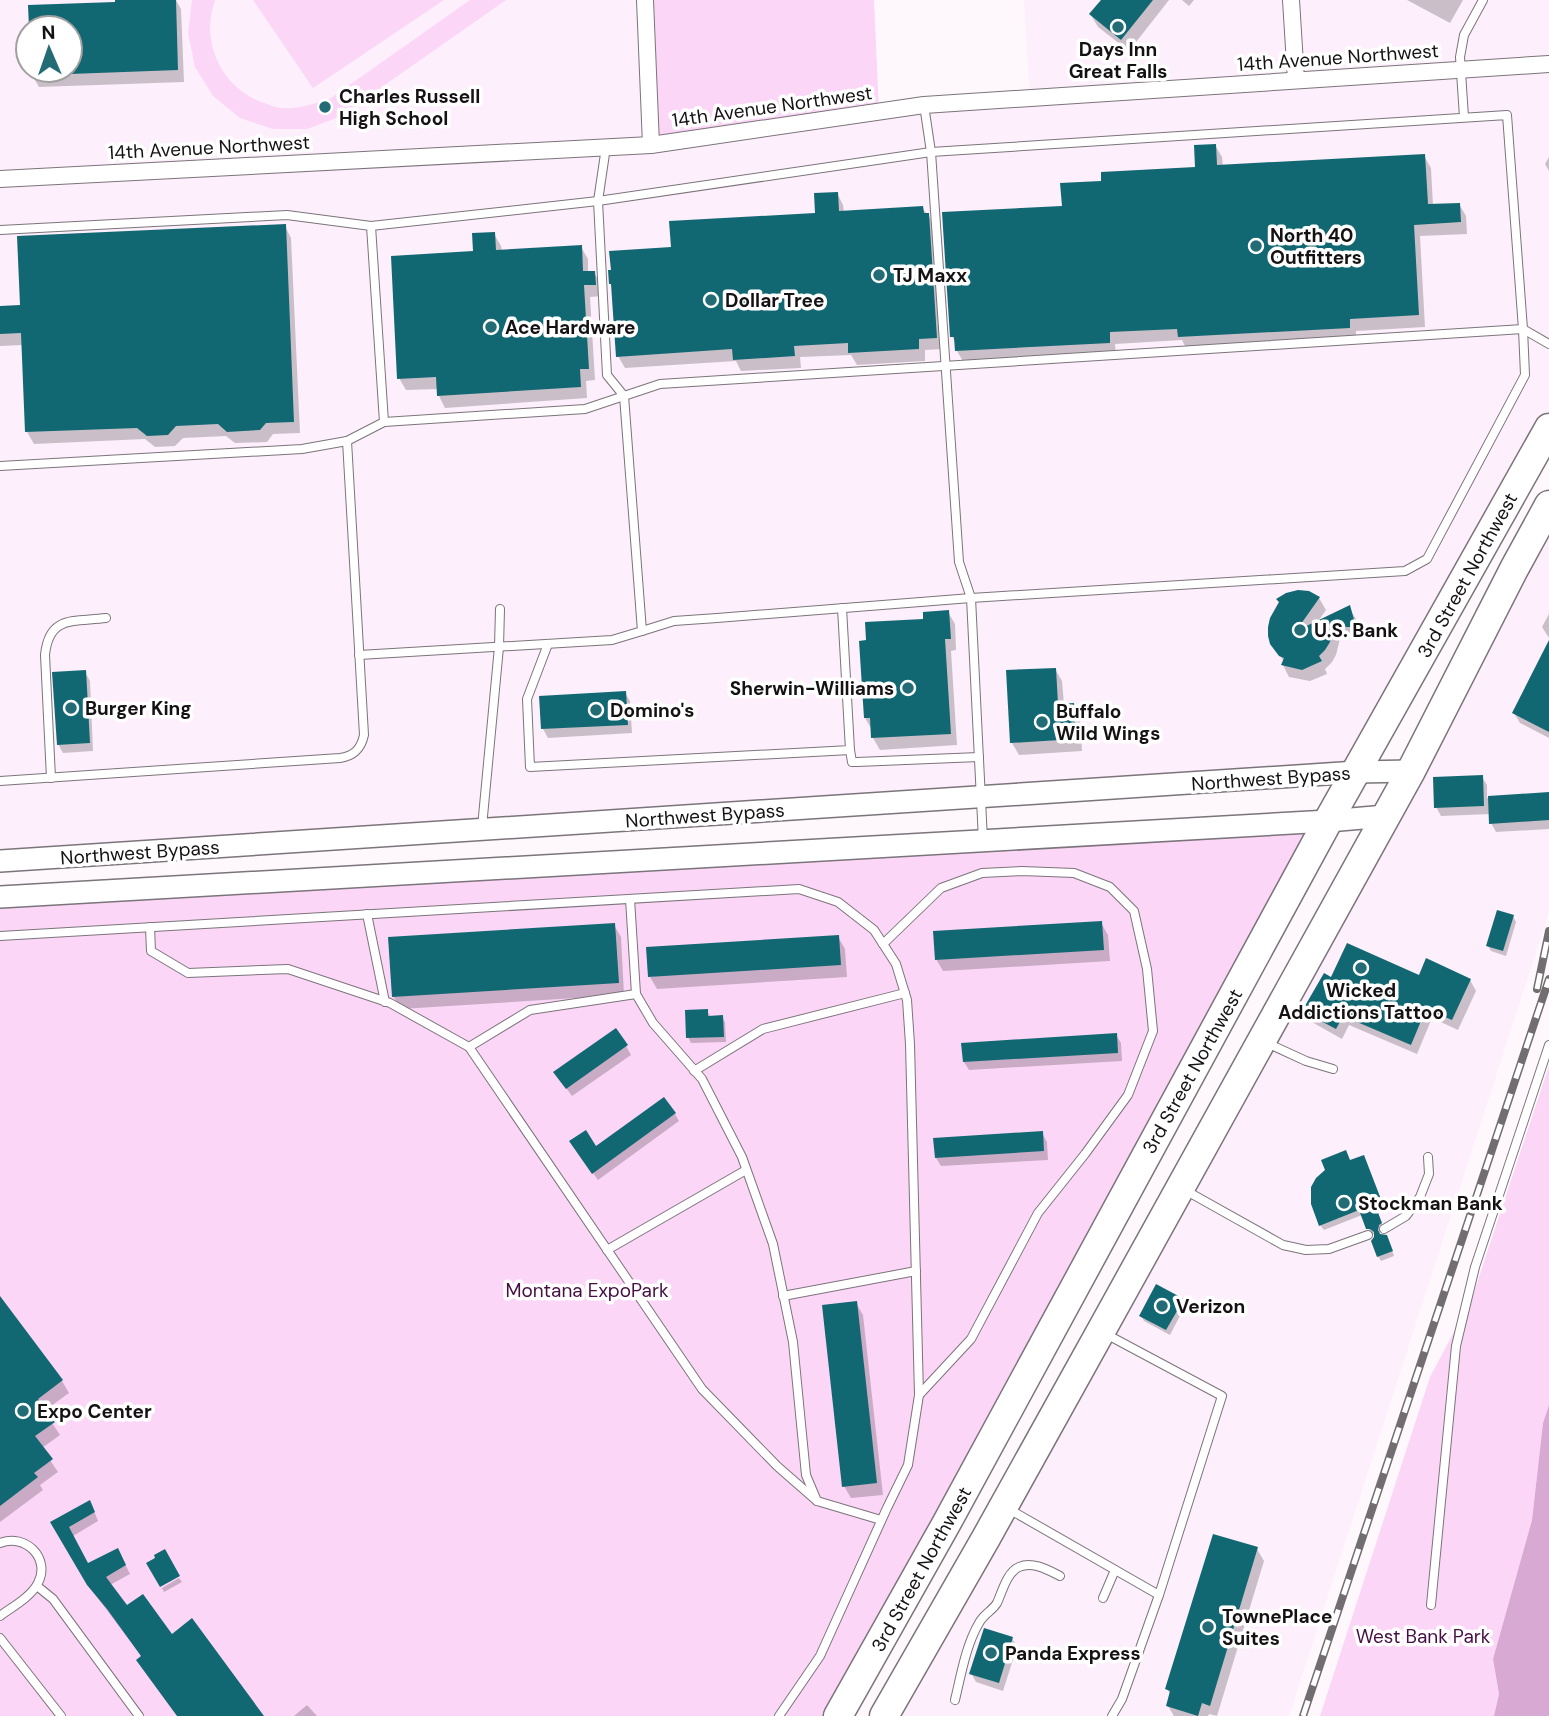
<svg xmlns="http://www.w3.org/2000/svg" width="1549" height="1716" viewBox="0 0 1549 1716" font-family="'DM Sans',sans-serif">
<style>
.built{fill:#fdeffb;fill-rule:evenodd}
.green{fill:#fcd6f7}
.water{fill:#d8a9d2}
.shadow{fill:#0003}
.building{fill:#116872}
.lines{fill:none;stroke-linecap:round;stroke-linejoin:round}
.lane-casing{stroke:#7b747a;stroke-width:10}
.street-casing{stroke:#7b747a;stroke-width:18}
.secondary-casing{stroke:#7b747a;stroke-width:24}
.highway-casing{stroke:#7b747a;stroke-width:31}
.lane{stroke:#fff;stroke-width:8}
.street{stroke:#fff;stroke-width:16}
.secondary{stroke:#fff;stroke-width:21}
.highway{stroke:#fff;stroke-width:28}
.rail-casing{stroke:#716d70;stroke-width:8}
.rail{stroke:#fff;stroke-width:5;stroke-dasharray:16;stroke-linecap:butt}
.poi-dot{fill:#236c76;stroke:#fff;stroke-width:2.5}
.labels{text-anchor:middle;stroke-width:7;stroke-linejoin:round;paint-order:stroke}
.poi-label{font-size:19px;font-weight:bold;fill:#151214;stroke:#fff;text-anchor:start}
.street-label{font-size:19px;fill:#151214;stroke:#fff}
.park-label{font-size:19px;fill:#460f43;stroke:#fff}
</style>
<rect width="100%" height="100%" fill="#fef8fd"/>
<g class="built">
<path d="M0 0H645L651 144 1030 98 1024 0H1549V428L1357 772 0 861ZM28 28H70V70H28Z"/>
<path d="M1549 510V912L1289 1716H884Z"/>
</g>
<g class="green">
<path d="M192 0H215C199 43 223 91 267 104 272 106 277 108 283 108 301 109 314 104 331 98L470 0H506L339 117 307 129H273L240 118 213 96 195 67 188 33Z"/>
<path d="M253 0H444L313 88Z"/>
<path d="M645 0H874L879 111 651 145Z"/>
<path d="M1328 821 838 1716H0V897Z"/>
<path d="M1549 1066V1405L1543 1423 1532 1520 1493 1659 1499 1694 1494 1716H1320L1430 1377 1472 1298Z"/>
</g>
<path class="water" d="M1549 1405V1716H1494L1499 1694 1493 1659 1532 1520 1543 1423Z"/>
<g class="shadow">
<path d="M116 0H176L181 9 184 82 39 87 32 75V70H70V28H30L117 4Z"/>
<path d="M1103 0H1169L1129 51 1098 27 1091 15Z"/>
<path d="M1182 0H1194L1189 6Z"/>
<path d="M1407 0H1463L1450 23Z"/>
<path d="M1215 145 1222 157 1223 167 1424 156 1431 168 1433 206 1459 204 1466 216 1467 234 1420 236 1425 327 1356 331V339L1186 348 1182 340 1115 344 1116 355 964 363 957 351 956 344 952 336 1063 207 1103 182 1197 168Z"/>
<path d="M1549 157V171L1545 164Z"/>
<path d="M837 193 843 205 844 213 922 208 928 215 935 227 943 349 925 350V361L857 365 851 355 800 357 801 368 741 371 736 361 625 368 618 356 613 288 611 283 673 249 816 214Z"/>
<path d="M285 226 291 238 300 433 273 434 267 442 235 443 226 436 183 438 175 446 155 447 145 439 34 444 27 432 23 345 0 346V308L22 307Z"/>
<path d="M494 234 501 246 502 251 581 247 588 259V273H594L601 284 602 296 590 297 595 380 586 381 587 398 445 408 439 396 438 389 406 390 399 378 475 253Z"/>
<path d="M1319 598 1326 610 1316 624 1349 608 1356 619 1361 638 1340 639 1336 655 1332 662 1325 669 1327 674 1310 681 1289 677 1283 665 1284 662 1272 643Z"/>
<path d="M948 612 955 624 956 650 951 651 957 745 880 750 873 738 872 730 865 718 925 621Z"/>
<path d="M1549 614V638L1542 627Z"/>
<path d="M1549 644V738L1520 723 1514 713Z"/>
<path d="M1055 669 1062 681 1064 705H1073L1080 717 1082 751 1019 755 1012 743Z"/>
<path d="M85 672 90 681 93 751 63 753 58 744Z"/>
<path d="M625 693 630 701 632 733 548 738 543 729Z"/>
<path d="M1482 777 1487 785V798L1549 794V829L1496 832 1491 823V814L1441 816 1436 807Z"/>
<path d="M1513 916 1516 922 1506 956 1491 951 1488 946Z"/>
<path d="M1101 923 1108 935 1110 961 943 971 936 959Z"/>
<path d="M614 925 621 937 624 995 401 1009 393 996Z"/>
<path d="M838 937 845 949 847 977 657 989 650 977Z"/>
<path d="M1420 978 1470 980 1476 991 1458 1030 1432 1018 1417 1054 1349 1025 1342 1039 1310 1021 1304 1011 1332 980Z"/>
<path d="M707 1011 711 1017H722L725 1022 726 1042 691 1043 688 1037Z"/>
<path d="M1116 1035 1121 1043 1122 1061 969 1070 964 1062Z"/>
<path d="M626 1046 631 1055 572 1096 561 1081Z"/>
<path d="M675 1114 679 1121 598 1180 576 1149 596 1148Z"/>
<path d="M1042 1133 1047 1142 1048 1160 941 1166 936 1158Z"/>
<path d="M1350 1162H1366L1384 1207 1377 1210 1384 1229 1380 1232V1237L1389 1242 1394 1256 1381 1261 1378 1256 1376 1237 1374 1234H1371L1362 1215 1324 1230 1320 1225Z"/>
<path d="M0 1299 62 1381 69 1393 44 1411 60 1435 42 1448 58 1472 40 1485 43 1490 0 1522Z"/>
<path d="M1182 1301 1185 1306 1170 1335 1144 1321 1141 1316Z"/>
<path d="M856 1303 863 1315 883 1495 851 1498 844 1486Z"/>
<path d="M94 1511 98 1521 73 1536 88 1565 122 1558 130 1574 110 1585 127 1607 171 1636 262 1716H178L142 1657 91 1589 53 1523Z"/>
<path d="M1257 1549 1264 1561 1217 1716 1209 1714 1208 1716H1174L1168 1706 1171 1695 1167 1689Z"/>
<path d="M179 1578 182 1582 164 1592 162 1588Z"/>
<path d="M1012 1638 1017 1647 1003 1691 976 1682 971 1673Z"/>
<path d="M307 1705 317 1716H294Z"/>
</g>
<g class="building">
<path d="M115 0H176L178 70 70 74V28H29L28 5 115 2Z"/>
<path d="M1101 0H1153L1121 40 1089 14Z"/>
<path d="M1216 144 1217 165 1425 154 1428 204 1460 203 1461 222 1414 225 1419 315 1350 319V328L1178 337 1177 329 1110 332V343L955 351 954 337H950L942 212 1062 206 1060 183 1101 181V172L1195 167 1194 145Z"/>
<path d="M838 192 839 211 923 206 924 213H929L937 338 919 339V349L848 353V343L794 346 795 356 733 360 732 349 616 357 611 284H609L608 270H611L609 251 671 247 669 221 815 213 814 193Z"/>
<path d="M286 224 294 422 266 423 260 430 227 432 218 424 176 426 168 435 147 436 137 428 25 432 21 333 0 334V306L20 305 17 236Z"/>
<path d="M495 232 496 250 582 245 583 271H595L596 285H584L589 369H580L581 387 437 396 436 377 397 379 391 256 473 251 472 233Z"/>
<path d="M1298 590 1309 591 1320 597 1296 631 1350 605 1356 627H1333L1330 642 1325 650 1319 656 1322 661 1302 670 1281 665 1284 658 1279 656 1270 644 1268 636V627L1270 618 1279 602 1276 599 1286 593Z"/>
<path d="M949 610 951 639H945L951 734 871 738 870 718H864L859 641 866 640 865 622 923 619V612Z"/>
<path d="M1549 640V732L1512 713Z"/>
<path d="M1056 668 1058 704 1074 703 1076 739 1010 743 1006 670Z"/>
<path d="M86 670 90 743 57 745 52 672Z"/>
<path d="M626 691 628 725 541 729 539 696Z"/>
<path d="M1483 775 1484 806 1434 808 1433 777Z"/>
<path d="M1549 792V820L1489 824 1488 796Z"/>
<path d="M1497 910 1514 915 1503 951 1486 946Z"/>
<path d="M1102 921 1104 950 935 960 933 931Z"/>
<path d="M615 923 619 983 392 997 388 937Z"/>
<path d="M839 935 841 965 648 977 646 947Z"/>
<path d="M1347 943 1419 975 1426 958 1471 979 1452 1020 1426 1009 1411 1045 1343 1016 1336 1029 1302 1011 1324 973 1331 977Z"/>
<path d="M708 1009V1016L723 1015 724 1037 686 1038 685 1010Z"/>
<path d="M616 1028 628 1045 566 1089 553 1072Z"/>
<path d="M1117 1033 1118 1053 963 1062 961 1043Z"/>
<path d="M664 1097 676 1113 592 1174 569 1141 586 1130 596 1146Z"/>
<path d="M1043 1131 1044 1151 935 1158 933 1138Z"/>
<path d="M1346 1150 1350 1160 1364 1155 1382 1202 1375 1205 1382 1223 1379 1225 1378 1230 1380 1234 1387 1235 1393 1251 1377 1257 1371 1241 1374 1237V1232L1370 1229H1366L1359 1210 1319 1226 1311 1204V1187L1316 1178 1325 1170 1321 1160Z"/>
<path d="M1156 1284 1184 1299 1166 1330 1139 1316Z"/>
<path d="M0 1296 63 1380 38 1399 55 1422 35 1436 53 1459 34 1473 38 1477 0 1506Z"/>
<path d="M857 1301 877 1483 842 1487 822 1305Z"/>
<path d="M90 1500 95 1512 69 1527 88 1563 118 1548 126 1565 106 1577 127 1605 143 1594 172 1634 192 1618 264 1716H177L136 1660 141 1656 107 1609 87 1585 50 1522Z"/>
<path d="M1213 1534 1258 1547 1210 1706 1202 1703 1198 1716 1166 1706 1170 1691 1165 1689Z"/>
<path d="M165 1549 180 1576 160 1587 146 1563 155 1558 154 1555Z"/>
<path d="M984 1628 1013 1637 999 1683 969 1674Z"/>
</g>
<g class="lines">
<g class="lane-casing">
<g id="lane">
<path d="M924 105 931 152 959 562 971 598 983 840"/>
<path d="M1464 117 1460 57 1464 35 1483 0"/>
<path d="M371 226 598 201 931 152 1507 115 1523 329 1525 375 1427 559 1405 571 971 598 717 618 674 621 642 631"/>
<path d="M0 230 287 215 371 226 384 422"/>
<path d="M0 466 302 449 347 441 384 422 585 409 660 384 1523 329 1549 344"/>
<path d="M548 644 527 699 530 767 850 750 842 608"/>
<path d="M359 655 612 640 642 631 624 396 607 375 598 201 606 147"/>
<path d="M850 750 852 762H857L979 757"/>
<path d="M51 778 45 655C49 615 74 622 106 618"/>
<path d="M0 781 340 758C354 756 361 749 364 735L347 441"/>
<path d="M482 827 499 647 500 609"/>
<path d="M630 899 636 994 653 1023 702 1079 742 1157 773 1244 793 1342 806 1475 817 1501 881 1520"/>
<path d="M367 914 385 1002"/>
<path d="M150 927 151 951 188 973 288 969 390 1003 469 1047 702 1389 777 1466 817 1501"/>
<path d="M0 936 799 889 838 902 874 930 896 964 907 1000 910 1044 919 1395 908 1465 887 1508 820 1656 779 1716"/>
<path d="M883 944 941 888 982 873 1022 871 1074 873 1110 887 1134 911 1147 969 1153 1031 1128 1095 1085 1154 1038 1213 971 1339 919 1395"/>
<path d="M1267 1043 1306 1061 1333 1069"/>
<path d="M469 1047 530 1010 636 994"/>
<path d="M694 1071 763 1029 905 993"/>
<path d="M1183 1189 1283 1245 1306 1250 1329 1249 1368 1235"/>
<path d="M1384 1229 1406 1216 1420 1197 1429 1174 1428 1157"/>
<path d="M607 1250 746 1170"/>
<path d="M783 1296 916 1271"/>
<path d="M1104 1333 1222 1396 1159 1595 1122 1699 1112 1716"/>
<path d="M1007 1508 1159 1595"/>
<path d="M0 1543C25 1533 51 1558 38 1583 31 1597 12 1607 0 1616"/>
<path d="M37 1586 53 1599 139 1716"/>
<path d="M1103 1598 1115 1570"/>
<path d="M1431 1605 1456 1346 1475 1267 1549 1045"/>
<path d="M0 1638 61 1716"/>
<path d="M955 1700C961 1675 966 1645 979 1623 984 1614 992 1611 997 1603 1002 1592 1007 1572 1019 1567 1033 1561 1048 1570 1060 1576"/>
</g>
</g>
<g class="street-casing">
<g id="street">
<path d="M645 0 651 145"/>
<path d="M1291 0 1296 80"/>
<path d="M0 179 651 145 924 105 1549 64"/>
</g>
</g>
<g class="secondary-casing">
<g id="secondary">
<path d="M0 861 1357 772 1411 771"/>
<path d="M0 897 1328 821 1386 816"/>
</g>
</g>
<g class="highway-casing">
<g id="highway">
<path d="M838 1716 945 1526 1328 821 1549 428"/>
<path d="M884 1716 986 1538 1101 1331 1411 771 1514 569 1549 505"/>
</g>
</g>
<use href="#lane" class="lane"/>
<use href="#street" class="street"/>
<use href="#secondary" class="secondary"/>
<use href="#highway" class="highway"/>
<g class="rail-casing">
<g id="rail">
<path d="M1537 989 1549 931"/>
<path d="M1303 1716 1549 979"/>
</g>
</g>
<use href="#rail" class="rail"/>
</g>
<g class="poi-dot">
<circle cx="1118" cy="27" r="7"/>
<circle cx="325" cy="107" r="7"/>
<circle cx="1256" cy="246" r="7"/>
<circle cx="879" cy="275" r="7"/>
<circle cx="711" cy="300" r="7"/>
<circle cx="491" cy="327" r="7"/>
<circle cx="1300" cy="630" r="7"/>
<circle cx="908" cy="688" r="7"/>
<circle cx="71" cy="708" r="7"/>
<circle cx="596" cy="710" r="7"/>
<circle cx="1042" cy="722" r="7"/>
<circle cx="1361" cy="968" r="7"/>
<circle cx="1344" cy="1203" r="7"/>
<circle cx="1162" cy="1306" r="7"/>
<circle cx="23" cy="1411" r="7"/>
<circle cx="1208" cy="1627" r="7"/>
<circle cx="991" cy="1653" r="7"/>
</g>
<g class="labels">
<g class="poi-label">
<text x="1118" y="56" text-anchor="middle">Days Inn<tspan x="1118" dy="22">Great Falls</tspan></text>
<text x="339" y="103">Charles Russell<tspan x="339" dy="22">High School</tspan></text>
<text x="1270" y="242">North 40<tspan x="1270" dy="22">Outfitters</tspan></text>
<text x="893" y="282">TJ Maxx</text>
<text x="725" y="307">Dollar Tree</text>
<text x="505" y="334">Ace Hardware</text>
<text x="1314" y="637">U.S. Bank</text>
<text x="894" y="695" text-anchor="end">Sherwin-Williams</text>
<text x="85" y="715">Burger King</text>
<text x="610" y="717">Domino's</text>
<text x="1056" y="718">Buffalo<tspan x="1056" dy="22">Wild Wings</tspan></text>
<text x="1361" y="997" text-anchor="middle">Wicked<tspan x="1361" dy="22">Addictions Tattoo</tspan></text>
<text x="1358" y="1210">Stockman Bank</text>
<text x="1176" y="1313">Verizon</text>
<text x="37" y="1418">Expo Center</text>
<text x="1222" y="1623">TownePlace<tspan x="1222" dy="22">Suites</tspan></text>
<text x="1005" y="1660">Panda Express</text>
</g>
<g class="street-label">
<text transform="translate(1338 57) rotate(-4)" y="7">14th Avenue Northwest</text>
<text transform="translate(772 106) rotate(-8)" y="7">14th Avenue Northwest</text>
<text transform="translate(209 147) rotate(-3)" y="7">14th Avenue Northwest</text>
<text transform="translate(1467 575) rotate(-61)" y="7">3rd Street Northwest</text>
<text transform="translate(1271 778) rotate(-4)" y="7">Northwest Bypass</text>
<text transform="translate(705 815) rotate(-4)" y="7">Northwest Bypass</text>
<text transform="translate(140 852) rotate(-4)" y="7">Northwest Bypass</text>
<text transform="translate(1192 1071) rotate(-61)" y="7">3rd Street Northwest</text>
<text transform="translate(921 1569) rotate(-61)" y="7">3rd Street Northwest</text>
</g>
<g class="park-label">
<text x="587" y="1297">Montana ExpoPark</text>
<text x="1423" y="1643">West Bank Park</text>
</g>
</g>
<g transform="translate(49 49) rotate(358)"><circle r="33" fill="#ffffff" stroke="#a1a0a1" stroke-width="2"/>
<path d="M0-5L12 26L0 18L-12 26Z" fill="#236c76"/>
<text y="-10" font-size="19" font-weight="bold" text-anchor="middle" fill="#151214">N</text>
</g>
</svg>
